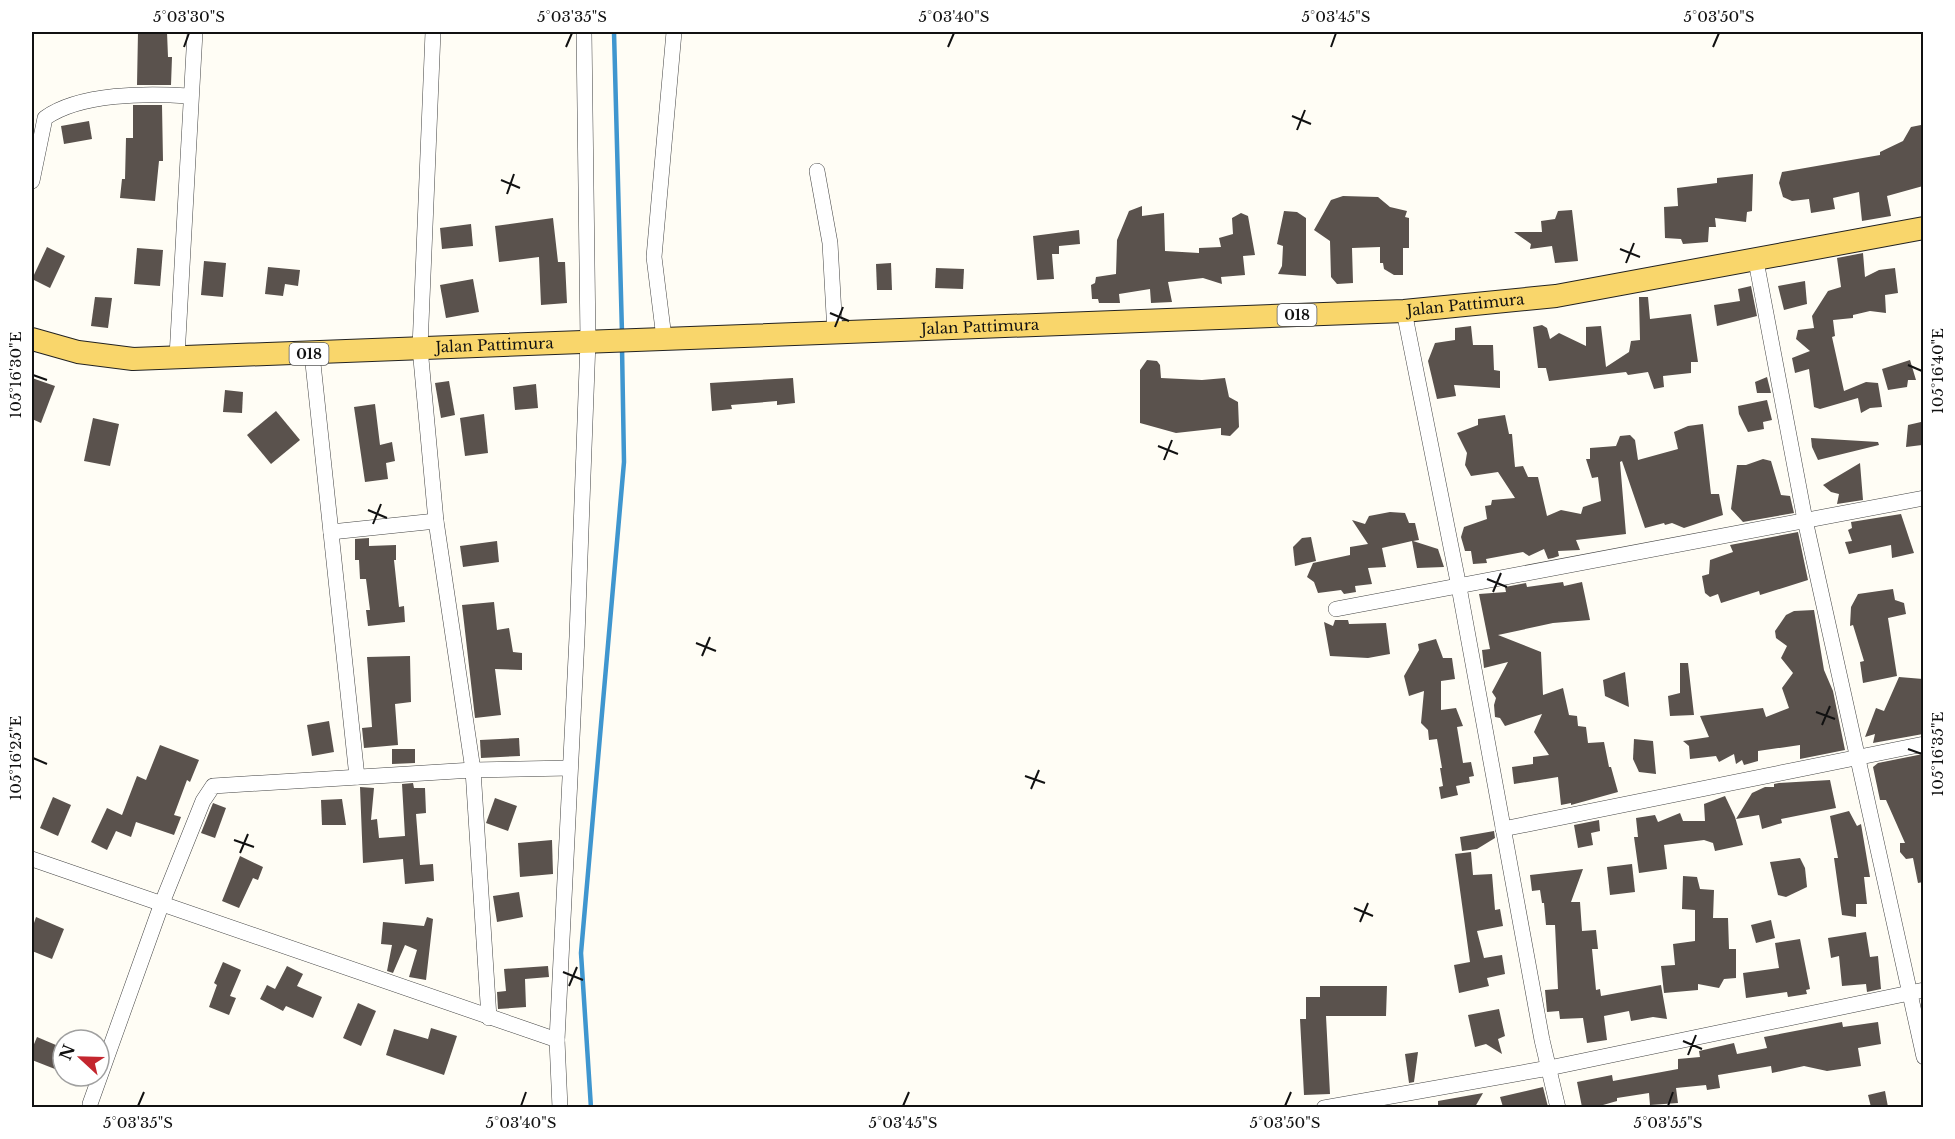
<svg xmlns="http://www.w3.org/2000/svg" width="1955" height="1139" viewBox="0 0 1955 1139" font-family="'Libre Baskerville',serif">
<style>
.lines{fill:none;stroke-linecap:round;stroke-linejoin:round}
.stream{stroke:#3f96cf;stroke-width:4.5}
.building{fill:#5a524d}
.minor-casing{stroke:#444;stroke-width:16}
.primary-casing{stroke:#222;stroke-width:24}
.minor{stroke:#fff;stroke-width:15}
.primary{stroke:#f9d66b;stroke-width:22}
.ticks{fill:none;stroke:#111;stroke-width:2}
.labels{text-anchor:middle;stroke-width:6;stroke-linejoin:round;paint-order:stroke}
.shield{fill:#fff;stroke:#585858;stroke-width:1.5}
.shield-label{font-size:14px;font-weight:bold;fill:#111}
.street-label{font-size:15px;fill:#111;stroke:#fff}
.neatline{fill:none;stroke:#111;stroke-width:2}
.ticks-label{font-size:15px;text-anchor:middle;fill:#111}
</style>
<rect width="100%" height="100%" fill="#fffdf5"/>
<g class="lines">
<g class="stream">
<path d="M614 32 622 333"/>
<path d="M591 1108 581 953 624 462 622 347"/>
</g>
</g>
<g class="building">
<path d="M138 32H167L168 57H172L171 85H137Z"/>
<path d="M133 105H162L163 161H159L155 201 120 198 122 179H125L126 138H133Z"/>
<path d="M89 121 92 139 64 144 61 126Z"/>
<path d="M1921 125 1923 186 1887 196 1891 216 1862 221 1859 192 1833 198 1835 209 1811 213 1809 199 1792 201 1783 197 1779 183 1782 172 1880 155V152L1903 141 1911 127Z"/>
<path d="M1753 174 1752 211 1747 212 1746 222 1715 218 1716 227H1709L1708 242 1683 244 1681 239 1665 238 1664 207 1678 206 1677 188 1717 183V178Z"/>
<path d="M1343 196 1378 197 1390 207 1407 211 1405 217 1409 218V248H1403V275H1394L1384 269 1383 263H1380V247L1352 248 1353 283 1337 284 1331 277 1330 241 1314 230 1331 200Z"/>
<path d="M1142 206V216L1164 213 1165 251 1199 253V248L1221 247 1219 238 1233 234 1232 218 1241 213 1248 216 1255 255 1243 256 1245 275 1221 277 1222 284 1203 278 1168 282 1172 302 1151 303 1150 289 1119 294 1120 303H1099L1098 299H1092L1091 285 1095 283 1096 277 1116 274 1117 240 1129 211Z"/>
<path d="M1572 210 1578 261 1555 263 1552 246 1530 249 1531 244 1514 232H1542L1541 221 1555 219 1558 211Z"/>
<path d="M1284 211 1297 212 1306 218V276L1278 274 1282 266 1283 246 1277 244Z"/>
<path d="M553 218 558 262H565L567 303 541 305 539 257 499 262 495 226Z"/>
<path d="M471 224 473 246 442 249 440 228Z"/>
<path d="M1079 230 1080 244 1059 246V254H1052L1054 279 1037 280 1033 236Z"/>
<path d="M47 247 65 256 50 288 32 279Z"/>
<path d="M137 248 163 250 160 286 134 284Z"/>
<path d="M1863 253 1865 277 1879 270 1895 268 1898 293 1885 295 1886 313 1870 311 1853 315V318L1833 320 1835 336 1832 337 1844 391 1866 382 1878 383 1882 407 1870 408 1861 413 1858 398 1820 409 1814 407 1809 369 1795 373 1792 358 1810 351 1796 339 1798 330 1814 328 1812 316 1828 291 1841 287 1837 258Z"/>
<path d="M204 261 226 263 223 297 201 295Z"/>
<path d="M891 263 892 290H877L876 264Z"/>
<path d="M268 267 300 270 298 286 285 284 283 296 265 294Z"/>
<path d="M936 268 964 269 963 289 935 288Z"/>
<path d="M473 279 479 312 446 318 440 285Z"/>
<path d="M1805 281 1807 304 1784 310 1778 286Z"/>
<path d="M1751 286 1757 316 1717 326 1714 305 1740 301 1738 289Z"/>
<path d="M95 297 112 298 108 328 91 326Z"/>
<path d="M1639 297H1648L1650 319 1691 314 1698 362H1691V373L1663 376 1664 387 1654 389 1648 372 1628 375 1626 372 1549 381 1546 368H1538L1533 327 1542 325 1547 328 1550 339 1559 333 1586 346V327L1601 326 1606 367 1629 352 1631 341 1640 340Z"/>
<path d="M1471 326 1473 345H1493L1494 370 1500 371V388L1454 385 1456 396 1437 399 1428 361 1435 343 1455 340V328Z"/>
<path d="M1147 360 1157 361 1160 365 1161 378 1202 380 1225 378 1229 397 1238 402 1239 427 1230 436 1221 435V428L1176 433 1140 423V370Z"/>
<path d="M1910 360 1916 380H1908L1907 387 1888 390 1882 369Z"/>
<path d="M1767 377 1771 393H1757L1755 382Z"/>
<path d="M32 378 55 386 41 423 32 419Z"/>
<path d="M793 378 795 403 777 405V401L731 405 732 409 712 411 710 383Z"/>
<path d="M449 381 455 415 441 418 435 383Z"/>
<path d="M536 384 538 408 515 410 513 387Z"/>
<path d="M225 390 243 392 242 413 223 412Z"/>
<path d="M1767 400 1772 420 1763 422 1764 429 1748 432 1739 414 1738 406Z"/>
<path d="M375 404 380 445 392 442 395 461 386 463 388 479 365 482 354 407Z"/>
<path d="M276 411 300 440 271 464 247 435Z"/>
<path d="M484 414 488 453 465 456 460 418Z"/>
<path d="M1505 415 1509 434H1512L1515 467 1523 466 1528 477H1538L1547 516 1561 510 1581 514 1583 507 1601 501 1598 477 1592 478 1586 459H1590V448L1616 446 1620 436 1630 435 1635 440 1638 460 1678 449 1674 432 1688 426 1703 424 1711 494H1719L1723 515 1684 528 1672 523 1665 525 1664 523 1645 528 1622 461 1620 462 1626 534 1576 540 1580 550 1558 551 1559 556 1553 558 1548 559 1544 549 1529 556 1523 552 1486 559 1487 563 1473 564 1471 551H1465L1461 537 1464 527 1487 519 1485 506 1491 505 1492 500 1515 498 1498 472 1471 476 1465 465 1467 453 1457 433 1478 425V419Z"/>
<path d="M93 418 119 424 110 466 84 461Z"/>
<path d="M1921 422 1922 445 1906 447 1908 425Z"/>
<path d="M1811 438 1878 442 1879 445 1818 460 1812 447Z"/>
<path d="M1763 459 1771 461 1781 495 1790 496 1794 513 1743 522 1731 509 1737 465H1746Z"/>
<path d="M1860 463 1863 500 1837 504 1839 494 1831 492 1823 485Z"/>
<path d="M1390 512 1405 513 1409 523H1415L1419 540 1413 541 1438 549 1444 567 1417 568 1412 541 1382 548 1386 567 1368 568 1372 584 1355 586 1356 592 1344 594 1341 590 1318 593 1314 582 1307 577 1313 563 1350 555V547L1368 544 1352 520 1365 524 1369 516Z"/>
<path d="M1901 514 1914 553 1892 558 1891 545 1849 554 1845 542 1852 541 1848 530 1852 528 1851 522Z"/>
<path d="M1798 532 1808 580 1760 595 1759 591 1721 603 1718 594 1710 597 1705 593 1702 576 1709 574 1710 560 1733 552 1730 545Z"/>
<path d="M1311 537 1316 561 1295 566 1293 547 1302 538Z"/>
<path d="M369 538V546L396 545V560H394L399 607 404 606 405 622 368 626 366 610H370L366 579H360L359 560H355V539Z"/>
<path d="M497 541 499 562 463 567 460 546Z"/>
<path d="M1563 582 1564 586 1582 582 1590 620 1553 623 1498 635 1541 652 1543 695 1563 688 1569 715 1577 716 1578 726 1586 727 1588 743 1604 742 1609 767H1611L1618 792 1571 805V803L1561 805 1558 777 1514 784 1512 767 1533 764V757L1549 755 1534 732 1542 714 1505 726 1500 718 1495 717 1494 705 1496 698 1492 692 1508 662 1484 668 1482 650 1490 649 1479 594 1506 592 1505 587 1526 583 1527 587Z"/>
<path d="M1893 589 1895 600 1904 603 1906 614 1888 618 1897 676 1863 683 1860 662 1864 661 1853 625 1850 626 1851 607 1858 594Z"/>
<path d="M494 602 497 630 509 628 513 652 522 653V670L495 669 501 715 475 718 462 605Z"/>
<path d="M1814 610 1824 670 1833 691 1845 750 1800 759V745L1758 751V761L1744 765 1742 760 1736 764 1734 754 1719 762 1716 756 1690 759 1689 746 1683 741 1709 737 1700 716 1763 708 1766 717 1789 708 1782 688 1793 673 1781 658 1787 646 1776 638 1775 631 1786 615 1794 611Z"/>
<path d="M1335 620H1348L1349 624 1386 623 1390 654 1368 658 1330 656 1324 622 1333 626Z"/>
<path d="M1436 639 1443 658H1452L1455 679 1441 681V710L1456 708 1463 726 1457 727 1463 763 1471 762 1474 776 1469 777 1470 783 1456 786 1458 795 1441 799 1439 787 1443 786 1440 768H1442L1437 739 1429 740 1428 730 1421 723 1424 691 1409 696 1404 676 1419 650 1418 644Z"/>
<path d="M410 656 411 702 395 704 398 745 364 748 362 728 372 727 367 657Z"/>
<path d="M1680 663H1688L1694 715 1670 716 1668 696 1680 693Z"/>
<path d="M1625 672 1629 707 1605 696 1603 680Z"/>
<path d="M1899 677 1923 679V734L1873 743 1875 734 1865 737 1876 708 1884 711Z"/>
<path d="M329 721 334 752 312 756 307 725Z"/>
<path d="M519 738 520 756 481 758 480 740Z"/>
<path d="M1634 739 1653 741 1656 774 1639 772 1633 759Z"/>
<path d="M160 745 199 760 190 782 187 780 174 815 181 817 174 835 136 822 131 837 116 831 107 850 91 842 107 808 122 815 137 776 146 780Z"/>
<path d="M392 749H415V763L392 764Z"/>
<path d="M1923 754V882L1918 883 1913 858 1906 859 1900 852V843H1905L1886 800H1880L1873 767 1878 763Z"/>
<path d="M1830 780 1836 808 1781 819 1782 823 1762 829 1759 815 1736 819 1752 793 1765 787H1774V784L1779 783Z"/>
<path d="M413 783 414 788H425L426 813 416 814 420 865 433 864 434 881 405 884 403 859 363 863 360 787 374 788 371 820 377 819 379 838 405 836 402 784Z"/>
<path d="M1725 796 1735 817 1743 845 1715 851 1713 843 1704 840 1664 845 1667 869 1639 873 1634 837H1638L1636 818 1655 815 1658 822 1680 813 1683 821H1705L1704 804Z"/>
<path d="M53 797 71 805 58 836 40 828Z"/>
<path d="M495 798 517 806 508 831 486 823Z"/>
<path d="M342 799 346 825H322L321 800Z"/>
<path d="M213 803 226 808 215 838 201 833Z"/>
<path d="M1849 811 1857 826 1861 824 1870 877H1864L1867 904H1856V917L1842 915 1834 858H1838L1830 816Z"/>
<path d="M1599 820 1600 831 1591 833 1593 845 1578 848 1574 825Z"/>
<path d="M1494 831 1495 838 1477 849 1462 851 1460 837Z"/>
<path d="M552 840 553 874 520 877 518 843Z"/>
<path d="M1471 852 1473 875 1492 874 1495 910 1500 909 1503 926 1477 931 1484 958 1502 955 1505 974 1487 978 1489 986 1459 993 1454 965 1470 962 1455 854Z"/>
<path d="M240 856 263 867 258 880 253 878 239 908 222 901Z"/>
<path d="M1800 858 1805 868 1807 887 1786 897 1778 895 1770 862Z"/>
<path d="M1632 864 1635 892 1610 895 1607 867Z"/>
<path d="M1583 869 1571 902H1580L1582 931 1596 930 1598 949H1592L1596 990 1600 989 1601 996 1661 985 1667 1019 1653 1017 1631 1021 1629 1011 1604 1016 1607 1040 1587 1043 1583 1018 1560 1019 1559 1011 1547 1012 1545 990 1558 989 1555 925H1546L1544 903H1542L1540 890 1532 891 1530 875Z"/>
<path d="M1683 876 1697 877 1700 889 1714 890 1713 918H1728L1729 949H1736V978L1724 979 1719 988 1698 984V990L1664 993 1661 966 1675 965 1673 944 1695 941V910L1682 909Z"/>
<path d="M519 892 523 917 497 922 493 896Z"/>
<path d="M36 917 64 929 52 959 32 951V929Z"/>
<path d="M427 917 433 919 426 980 409 977 417 950 405 945 393 973 387 971 392 945 381 944 383 922 424 926Z"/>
<path d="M1771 920 1775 938 1756 943 1751 925Z"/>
<path d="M1866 932 1870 957 1878 956 1881 989 1867 992 1866 984 1842 986 1839 956 1831 958 1828 938Z"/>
<path d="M1800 939 1810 989 1806 990 1807 994 1788 997 1787 992 1746 998 1743 973 1779 968 1775 943Z"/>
<path d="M223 962 241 970 230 996 236 998 229 1015 209 1007 217 985 214 983Z"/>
<path d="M287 966 303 974 297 986 322 997 313 1018 286 1006 283 1011 260 999 267 985 275 989Z"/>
<path d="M548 966 549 977 525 979 526 1007 498 1009 497 992 506 991 504 969Z"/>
<path d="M1320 986H1387L1386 1016H1326L1330 1094 1304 1095 1300 1019H1306V997H1320Z"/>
<path d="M358 1003 376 1011 361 1046 343 1038Z"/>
<path d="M1499 1009 1505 1036 1498 1039 1502 1054 1486 1044 1475 1047 1468 1015Z"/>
<path d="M1842 1022 1843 1027 1878 1022 1881 1044 1858 1048 1861 1066 1827 1071 1804 1066 1772 1073 1771 1066 1718 1075 1720 1088 1707 1090 1706 1085 1676 1088 1678 1103 1650 1105 1649 1093 1617 1098V1101L1596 1107H1582L1577 1082 1612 1075 1613 1081 1678 1069V1059L1700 1057 1699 1051 1734 1043 1737 1054 1767 1048 1764 1037Z"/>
<path d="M431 1028 457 1036 444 1075 386 1055 394 1029 428 1039Z"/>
<path d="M37 1037 63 1048V1063L60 1071 32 1060V1049Z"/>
<path d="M1418 1052 1414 1082 1409 1083 1405 1054Z"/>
<path d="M1543 1087 1548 1107H1503L1500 1097Z"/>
<path d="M1885 1091 1888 1107H1871L1868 1095Z"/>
<path d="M1483 1093 1475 1107H1438V1101Z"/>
</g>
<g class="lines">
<g class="minor-casing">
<g id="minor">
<path d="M433 32 420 348 436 521 473 770 489 1018"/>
<path d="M817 171 830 243 835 333"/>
<path d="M32 181 45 118C80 93 147 93 189 96"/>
<path d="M1756 261 1805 520 1924 1057"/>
<path d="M1404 311 1459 587 1542 1040 1558 1108"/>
<path d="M664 338 654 257 674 32"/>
<path d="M312 354 357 777"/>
<path d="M177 357 195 32"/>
<path d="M331 532 436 521"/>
<path d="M1336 609 1924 498"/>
<path d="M1503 829 1924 744"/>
<path d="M32 859 557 1040"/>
<path d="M90 1104 162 903 203 801 213 786 473 770 569 768"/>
<path d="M560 1108 557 1040 577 637 588 341 584 32"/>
<path d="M1324 1108 1549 1068 1924 990"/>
</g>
</g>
<g class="primary-casing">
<g id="primary">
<path id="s1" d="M32 339 78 352 133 359 1404 311 1556 296 1924 228"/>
</g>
</g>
<use href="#minor" class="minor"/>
<use href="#primary" class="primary"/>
</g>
<path class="ticks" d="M184 47 189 33M566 47 572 33M948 47 954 33M1331 47 1336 33M1713 47 1719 33M1292 116 1311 124M1297 130 1305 110M501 180 520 188M507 194 514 174M1620 249 1640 257M1626 263 1634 243M830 313 849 321M835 327 843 307M1908 365 1922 371M33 375 47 380M1158 446 1178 454M1164 460 1172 440M368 510 387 518M373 524 381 504M1487 579 1507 587M1493 592 1501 573M696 643 716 651M702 656 710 637M1816 712 1835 719M1822 725 1830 706M1908 749 1922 754M33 758 47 764M1025 776 1045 783M1031 789 1039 770M234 840 254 847M240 853 248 834M1354 908 1373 916M1360 922 1368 903M563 972 583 980M569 986 577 967M1683 1041 1702 1049M1688 1055 1696 1035M138 1106 144 1092M521 1106 526 1092M903 1106 909 1092M1285 1106 1291 1092M1668 1106 1673 1092"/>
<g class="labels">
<g class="shield">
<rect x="1277.5" y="304" width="39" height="22" rx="4.5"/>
<rect x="289.5" y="343" width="39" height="22" rx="4.5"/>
</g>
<g class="shield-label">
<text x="1297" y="320">018</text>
<text x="309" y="359">018</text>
</g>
<g class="street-label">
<text dy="5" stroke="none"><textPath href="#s1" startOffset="1437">Jalan Pattimura</textPath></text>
<text dy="5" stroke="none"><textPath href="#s1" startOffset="951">Jalan Pattimura</textPath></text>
<text dy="5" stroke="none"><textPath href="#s1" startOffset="465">Jalan Pattimura</textPath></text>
</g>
</g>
<rect width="1955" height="1139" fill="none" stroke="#ffffff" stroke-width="66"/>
<g transform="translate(81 1058) rotate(292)"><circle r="28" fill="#ffffff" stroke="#a0a0a0" stroke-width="1.5"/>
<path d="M0-4.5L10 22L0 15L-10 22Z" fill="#c4262e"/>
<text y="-9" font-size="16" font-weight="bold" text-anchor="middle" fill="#111111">N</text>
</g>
<rect x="33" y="33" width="1889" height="1073" class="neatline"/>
<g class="ticks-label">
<text x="189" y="22">5°03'30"S</text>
<text x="572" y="22">5°03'35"S</text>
<text x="954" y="22">5°03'40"S</text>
<text x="1336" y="22">5°03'45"S</text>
<text x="1719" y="22">5°03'50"S</text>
<text transform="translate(1938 371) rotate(-90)" y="5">105°16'40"E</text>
<text transform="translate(16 375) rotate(-90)" y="5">105°16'30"E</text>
<text transform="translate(1938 754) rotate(-90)" y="5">105°16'35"E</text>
<text transform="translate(16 758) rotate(-90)" y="5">105°16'25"E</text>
<text x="138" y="1128">5°03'35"S</text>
<text x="521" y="1128">5°03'40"S</text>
<text x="903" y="1128">5°03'45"S</text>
<text x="1285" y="1128">5°03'50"S</text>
<text x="1668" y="1128">5°03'55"S</text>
</g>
</svg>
